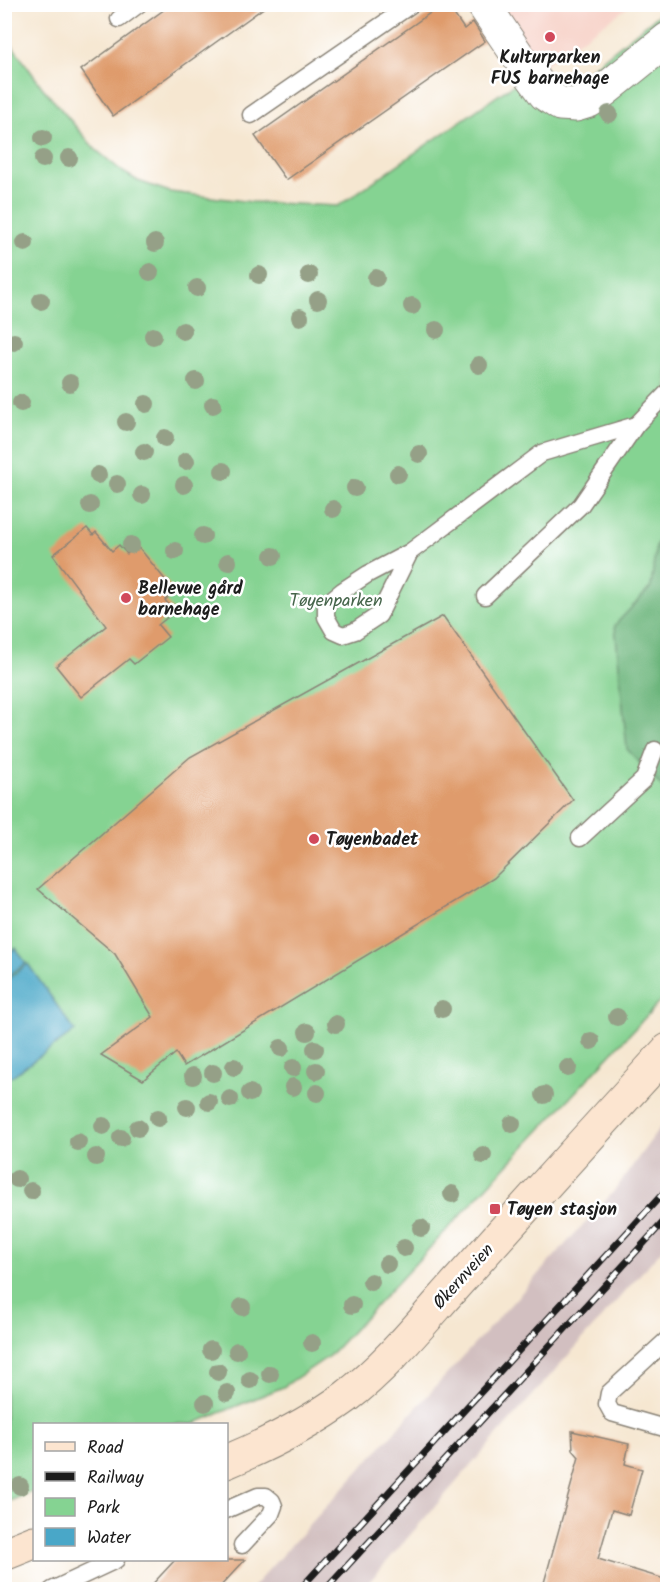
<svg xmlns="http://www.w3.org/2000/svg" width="672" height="1594" viewBox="0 0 672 1594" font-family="Kalam,sans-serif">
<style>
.built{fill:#f7d1c7}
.industrial{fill:#d2bfc0}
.green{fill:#85d392;stroke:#507857;stroke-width:1.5}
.forest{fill:#6cb57c;stroke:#44684c;stroke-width:1.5}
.water{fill:#49a7c8;stroke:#326272;stroke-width:1.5}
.building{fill:#df9b6c}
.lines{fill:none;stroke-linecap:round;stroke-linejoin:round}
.lane-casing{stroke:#898276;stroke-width:19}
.street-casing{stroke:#898276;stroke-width:35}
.secondary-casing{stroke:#898276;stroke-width:35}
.lane{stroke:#fff;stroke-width:16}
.street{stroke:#fff;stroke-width:33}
.secondary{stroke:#fce5d0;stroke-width:33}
.rail-casing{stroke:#1c1c1c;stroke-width:7}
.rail{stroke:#fff;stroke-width:4.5;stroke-dasharray:14;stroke-linecap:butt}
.tree{fill:#95a087}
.poi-dot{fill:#d1495b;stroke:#fff;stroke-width:2}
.labels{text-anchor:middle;stroke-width:5;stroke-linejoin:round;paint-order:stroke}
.poi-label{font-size:18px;font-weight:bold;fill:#1c1c1c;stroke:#fff;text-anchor:start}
.park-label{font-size:18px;fill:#46654b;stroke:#fff}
.street-label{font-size:18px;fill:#1c1c1c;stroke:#fff}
</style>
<rect width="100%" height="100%" fill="#fff"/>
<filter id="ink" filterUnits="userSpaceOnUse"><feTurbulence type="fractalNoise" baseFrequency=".0167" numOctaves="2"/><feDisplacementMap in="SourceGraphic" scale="12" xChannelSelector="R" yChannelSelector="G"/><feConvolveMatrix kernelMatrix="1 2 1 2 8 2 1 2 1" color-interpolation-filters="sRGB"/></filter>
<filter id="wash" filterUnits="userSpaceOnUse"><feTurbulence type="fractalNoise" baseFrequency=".008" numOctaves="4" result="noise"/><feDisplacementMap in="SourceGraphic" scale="24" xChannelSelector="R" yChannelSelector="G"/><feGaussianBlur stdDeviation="1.35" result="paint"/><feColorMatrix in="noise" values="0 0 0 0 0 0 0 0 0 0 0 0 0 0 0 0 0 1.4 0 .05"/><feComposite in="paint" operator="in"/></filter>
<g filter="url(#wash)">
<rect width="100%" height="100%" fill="#f6e7d1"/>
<path class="built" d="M494 5H631L537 70Z"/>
<path class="industrial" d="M667 1118V1244L493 1440 363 1589H251L615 1190Z"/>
<path class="green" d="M668 7 667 994 329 1356 283 1387 193 1424H34V1491L5 1503 4 34 42 87 95 149 123 172 138 181 170 192 252 202 338 206 523 78 572 84Z"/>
<path class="forest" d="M667 526V804L662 787 627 749 615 625 651 587 656 545Z"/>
<g class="water">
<path d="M16 948 26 963 5 978V956Z"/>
<path d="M28 964 75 1031 5 1081V981Z"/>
</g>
<g id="blocks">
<g class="building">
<path d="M172 4H269L113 116 81 70Z"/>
<path d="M443 4H447L464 29 473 22 485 41 286 180 255 136Z"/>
<path d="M87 528 93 535 96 532 112 551 119 545 127 554 137 545 175 592 165 600 174 612 158 625 168 637 134 664 129 659 81 697 56 666 106 626 53 555Z"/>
<path d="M443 616 573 800 494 878 184 1066 176 1053 143 1080 101 1055 153 1017 115 954 38 889 190 757Z"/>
<path d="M572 1431 629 1444 625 1464 642 1469 629 1515 612 1510 598 1559 668 1580V1590H542L579 1457 573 1450Z"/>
<path d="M175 1560H245L217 1590H147Z"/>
</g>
</g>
</g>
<g filter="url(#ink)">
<use href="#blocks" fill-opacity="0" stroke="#898276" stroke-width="1.5"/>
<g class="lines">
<g class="lane-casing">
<g id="lane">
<path d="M119 19 139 4"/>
<path d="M251 115 412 4"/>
<path d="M410 552 379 615 355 631 343 635 334 631 326 617V604L342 591 368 574 410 552 542 453 636 425"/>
<path d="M485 596 581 505 636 425 668 392"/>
<path d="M580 838 644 779 655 750"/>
<path d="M668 1339 609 1393 607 1404 612 1413 668 1429"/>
<path d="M226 1510 258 1496H266L272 1501 274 1506 271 1514 242 1545"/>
<path d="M52 1590 116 1560"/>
</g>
</g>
<g class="street-casing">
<path id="street" d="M483 4 529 72 545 94 560 104 576 105 589 101 606 89 668 39"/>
</g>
<g class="secondary-casing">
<g id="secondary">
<path d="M226 1462C269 1444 309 1424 346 1397 390 1364 429 1313 466 1273 533 1198 600 1124 668 1050"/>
<path d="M4 1554 34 1542"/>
</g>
</g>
<use href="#lane" class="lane"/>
<use href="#street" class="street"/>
<use href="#secondary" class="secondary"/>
<g class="rail-casing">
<g id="rail">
<path d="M299 1590 668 1188"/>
<path d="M325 1590 668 1217"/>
</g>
</g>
<use href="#rail" class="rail"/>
</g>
<g class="tree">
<circle cx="609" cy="114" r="9"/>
<circle cx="43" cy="138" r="9"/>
<circle cx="69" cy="158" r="9"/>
<circle cx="43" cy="159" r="9"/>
<circle cx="25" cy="243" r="9"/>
<circle cx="155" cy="243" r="9"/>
<circle cx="150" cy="272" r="9"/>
<circle cx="259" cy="275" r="9"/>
<circle cx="309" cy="275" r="9"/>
<circle cx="376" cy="278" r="9"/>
<circle cx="197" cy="288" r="9"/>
<circle cx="318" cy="300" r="9"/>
<circle cx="41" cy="301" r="9"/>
<circle cx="412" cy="306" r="9"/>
<circle cx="300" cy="317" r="9"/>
<circle cx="436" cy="330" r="9"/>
<circle cx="183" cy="331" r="9"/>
<circle cx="153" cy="336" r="9"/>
<circle cx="14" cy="342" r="9"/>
<circle cx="479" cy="365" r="9"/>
<circle cx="196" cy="381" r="9"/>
<circle cx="70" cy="383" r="9"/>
<circle cx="21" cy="403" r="9"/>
<circle cx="146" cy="404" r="9"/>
<circle cx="213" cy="405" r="9"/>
<circle cx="126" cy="422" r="9"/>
<circle cx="165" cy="438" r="9"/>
<circle cx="144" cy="452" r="9"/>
<circle cx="419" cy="454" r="9"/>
<circle cx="186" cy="461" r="9"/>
<circle cx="223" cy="471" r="9"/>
<circle cx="398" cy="474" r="9"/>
<circle cx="98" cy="475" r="9"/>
<circle cx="117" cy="484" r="9"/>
<circle cx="184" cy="485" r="9"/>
<circle cx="355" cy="488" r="9"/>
<circle cx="142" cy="495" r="9"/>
<circle cx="90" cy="505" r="9"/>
<circle cx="333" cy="509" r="9"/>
<circle cx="203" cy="536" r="9"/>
<circle cx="131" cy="545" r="9"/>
<circle cx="175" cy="551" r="9"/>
<circle cx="273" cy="556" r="9"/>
<circle cx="228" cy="562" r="9"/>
<circle cx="442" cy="1009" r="9"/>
<circle cx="617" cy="1017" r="9"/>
<circle cx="336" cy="1024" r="9"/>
<circle cx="307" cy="1032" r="9"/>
<circle cx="591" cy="1041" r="9"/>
<circle cx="281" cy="1048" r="9"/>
<circle cx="315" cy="1049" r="9"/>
<circle cx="234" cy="1067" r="9"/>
<circle cx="293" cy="1068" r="9"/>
<circle cx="568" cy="1068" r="9"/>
<circle cx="316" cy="1071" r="9"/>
<circle cx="213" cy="1073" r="9"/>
<circle cx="193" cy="1076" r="9"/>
<circle cx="293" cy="1087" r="9"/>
<circle cx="250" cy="1093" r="9"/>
<circle cx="317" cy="1093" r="9"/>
<circle cx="544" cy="1095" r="9"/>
<circle cx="230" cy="1099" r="9"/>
<circle cx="209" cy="1102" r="9"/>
<circle cx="187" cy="1107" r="9"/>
<circle cx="158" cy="1118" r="9"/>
<circle cx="512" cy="1124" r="9"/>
<circle cx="103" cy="1126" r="9"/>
<circle cx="138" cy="1128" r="9"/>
<circle cx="121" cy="1138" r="9"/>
<circle cx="78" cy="1142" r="9"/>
<circle cx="483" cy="1155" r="9"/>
<circle cx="96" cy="1157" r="9"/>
<circle cx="17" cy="1179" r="9"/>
<circle cx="31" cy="1191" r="9"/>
<circle cx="452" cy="1194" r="9"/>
<circle cx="421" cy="1228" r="9"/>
<circle cx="404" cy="1248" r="9"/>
<circle cx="387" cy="1264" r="9"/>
<circle cx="371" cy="1282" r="9"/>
<circle cx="352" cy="1305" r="9"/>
<circle cx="242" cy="1307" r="9"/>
<circle cx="312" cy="1343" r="9"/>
<circle cx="211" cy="1350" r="9"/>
<circle cx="237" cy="1351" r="9"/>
<circle cx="218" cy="1372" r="9"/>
<circle cx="270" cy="1374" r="9"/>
<circle cx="250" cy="1380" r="9"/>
<circle cx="227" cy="1393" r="9"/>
<circle cx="205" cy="1403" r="9"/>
<circle cx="20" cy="1486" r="9"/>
</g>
</g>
<g class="poi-dot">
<circle cx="550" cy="37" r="6"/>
<circle cx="126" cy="598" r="6"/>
<circle cx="314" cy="839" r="6"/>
<rect x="489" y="1203" width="12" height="12" rx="3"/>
</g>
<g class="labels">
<g class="poi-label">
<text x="550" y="63" text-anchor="middle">Kulturparken<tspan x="550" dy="21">FUS barnehage</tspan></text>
<text x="138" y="594">Bellevue gård<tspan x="138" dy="21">barnehage</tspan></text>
<text x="326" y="845">Tøyenbadet</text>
<text x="507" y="1215">Tøyen stasjon</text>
</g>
<g class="park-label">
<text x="336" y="606">Tøyenparken</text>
</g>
<g class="street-label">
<text transform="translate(463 1276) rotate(-48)" y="6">Økernveien</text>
</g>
</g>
<rect width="672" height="1594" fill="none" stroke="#fff" stroke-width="24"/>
<rect x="33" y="1423" width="195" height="138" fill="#ffffff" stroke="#a4a4a4" stroke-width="1.5"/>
<rect x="45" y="1442" width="30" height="9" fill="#fce5d0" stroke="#a4a4a4" stroke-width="1.5"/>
<text x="87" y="1453" font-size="18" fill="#1c1c1c">Road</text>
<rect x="45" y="1472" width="30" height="9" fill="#1c1c1c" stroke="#a4a4a4" stroke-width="1.5"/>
<text x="87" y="1483" font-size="18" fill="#1c1c1c">Railway</text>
<rect x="45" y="1498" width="30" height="18" fill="#85d392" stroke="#a4a4a4" stroke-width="1.5"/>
<text x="87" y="1513" font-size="18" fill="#1c1c1c">Park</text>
<rect x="45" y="1528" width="30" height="18" fill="#49a7c8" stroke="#a4a4a4" stroke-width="1.5"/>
<text x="87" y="1543" font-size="18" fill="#1c1c1c">Water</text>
</svg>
